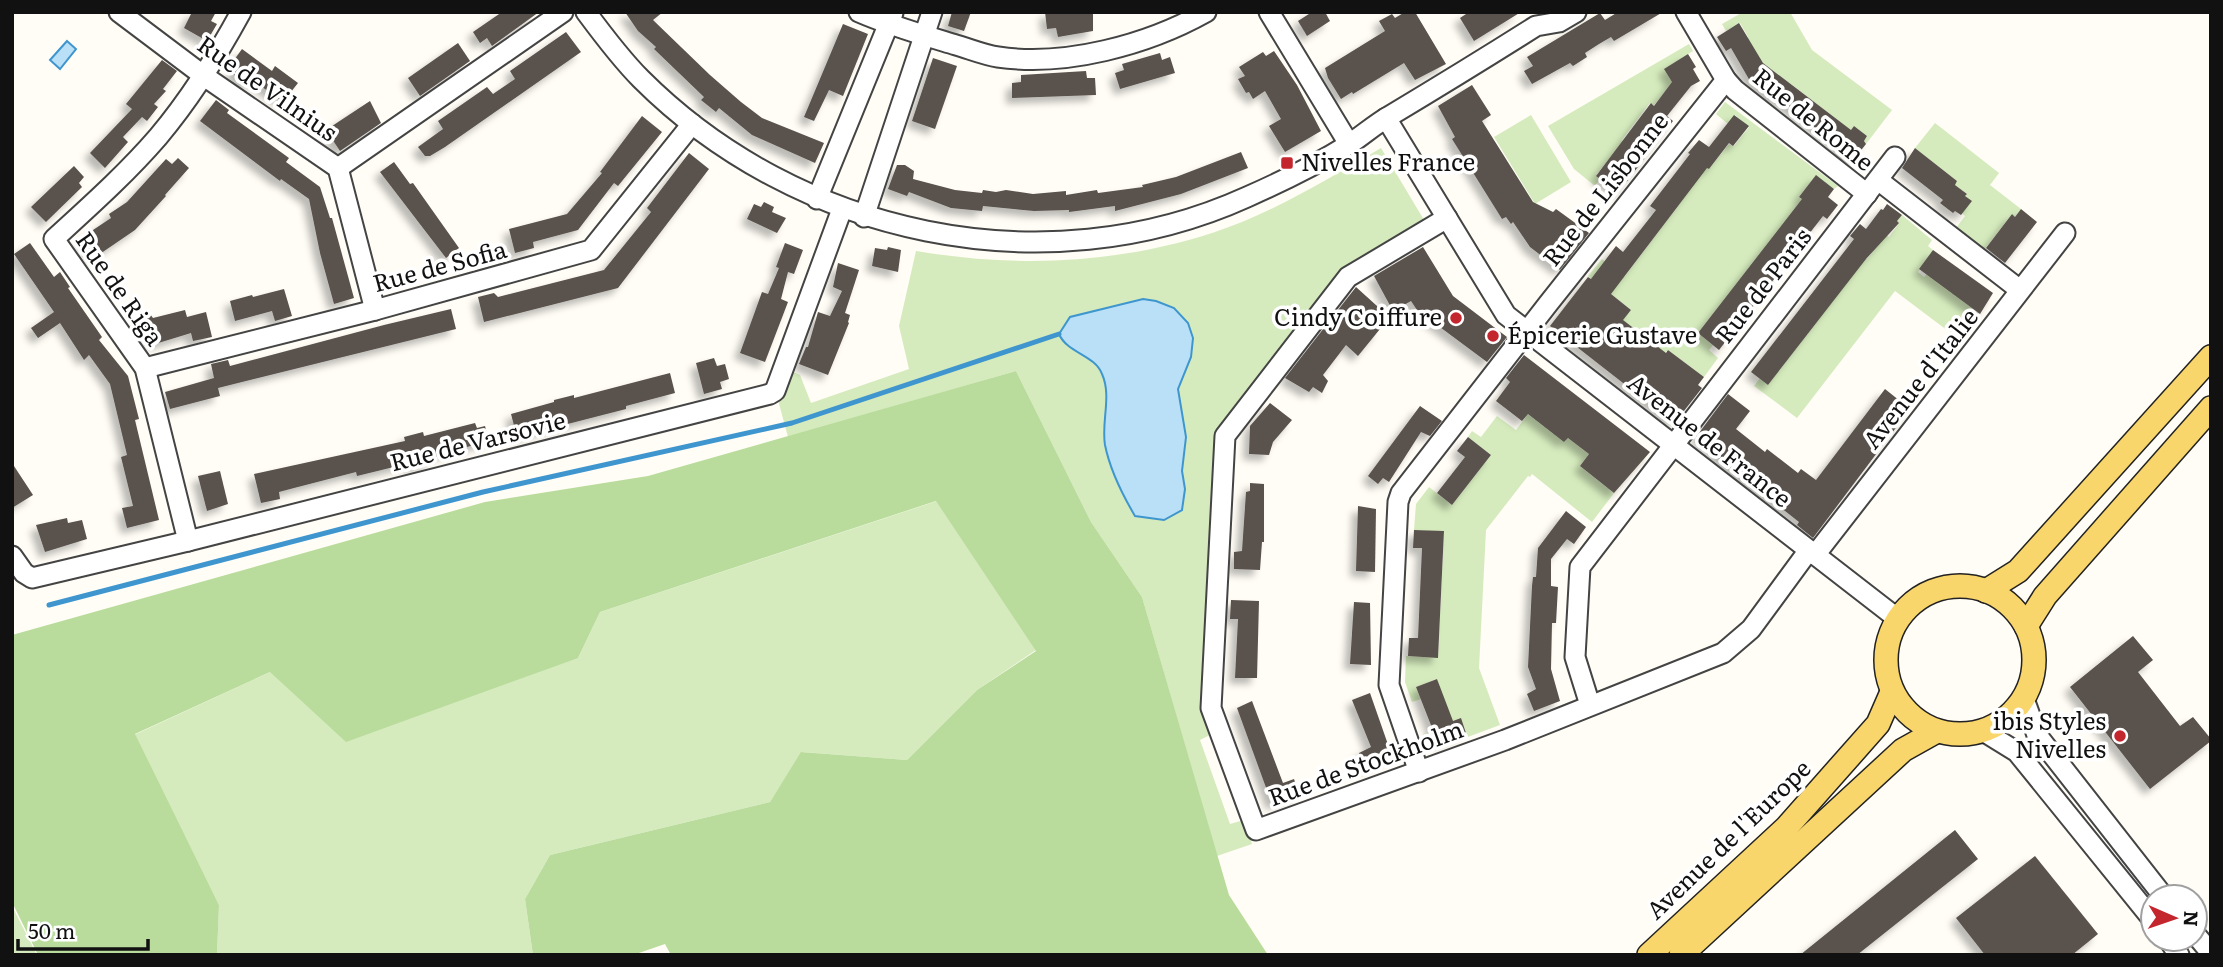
<svg xmlns="http://www.w3.org/2000/svg" width="2223" height="967" viewBox="0 0 2223 967" font-family="Literata,serif">
<style>
.green{fill:#d5ebbd}
.forest{fill:#b9dc9c}
.water{fill:#b9e0f7;stroke:#3f96cf;stroke-width:2}
.lines{fill:none;stroke-linecap:round;stroke-linejoin:round}
.stream{stroke:#3f96cf;stroke-width:5}
.building{fill:#5a524d;filter:url(#shadow)}
.minor-casing{stroke:#444;stroke-width:23}
.major-casing{stroke:#222;stroke-width:26}
.minor{stroke:#fff;stroke-width:19}
.major{stroke:#f9d66b;stroke-width:23}
.poi-dot{fill:#c4262e;stroke:#fff;stroke-width:2.5}
.labels{text-anchor:middle;stroke-width:7;stroke-linejoin:round;paint-order:stroke}
.street-label{font-size:24px;fill:#111;stroke:#fff}
.poi-label{font-size:24px;fill:#111;stroke:#fff;text-anchor:start}
</style>
<defs>
<filter id="shadow"><feDropShadow dx="-6" dy="6" stdDeviation="3.5" flood-color="#0004"/></filter>
</defs>
<rect width="100%" height="100%" fill="#fffdf5"/>
<g class="green">
<path d="M1743 12H1790L1812 50 1892 110 1866 144 1864 141 1867 136 1854 126 1851 130 1771 69 1767 70 1746 39 1748 37 1740 23 1726 31 1722 24Z"/>
<path d="M1689 44 1693 51 1665 69 1675 86H1670L1654 105 1650 103 1622 140 1625 144 1610 158 1596 175 1600 179 1595 186 1574 169 1548 126Z"/>
<path d="M1725 102 1838 186 1834 189 1816 176 1799 197 1805 202 1698 333 1713 345 1709 350 1718 358 1704 377 1668 350 1664 354 1629 325 1625 330 1605 325 1625 316 1631 310 1588 276 1602 259 1625 276 1702 174 1696 159 1709 169 1729 144 1734 146 1749 127 1735 115 1728 124 1716 114Z"/>
<path d="M1531 115 1571 182 1535 204 1494 137Z"/>
<path d="M1935 123 1999 173 1990 185 2021 209 2015 217 2012 214 1984 250 1956 228 1965 216 1962 213 1971 201 1965 196 1967 194 1955 185 1957 181 1915 148Z"/>
<path d="M1381 148 1424 220 1342 270 1217 432 1203 712 1210 735 1200 740 1230 824 1244 820 1252 844 1217 856 1142 597 1091 522 1016 371 788 437 778 400 789 370 800 375 811 403 909 369 899 326 916 251C1017 268 1118 264 1215 232 1274 212 1328 179 1381 148Z"/>
<path d="M1902 215 1932 240 1928 246 1933 250 1918 272 1924 277 1927 274 1980 314 1960 340 1895 291 1797 418 1754 386 1760 378 1768 385 1865 258 1867 259 1886 235 1889 237 1899 223 1897 221Z"/>
<path d="M1534 406 1564 442 1568 438 1593 449 1580 466 1614 493 1592 522 1532 474 1530 477 1528 476 1486 530 1479 668 1500 725 1430 751 1423 734 1434 731 1439 743 1466 733 1449 723 1437 679 1416 687 1421 699 1412 702 1405 682 1406 656 1438 657 1444 532 1414 530 1416 504 1429 487 1452 505 1491 455 1468 437 1472 431 1481 437 1497 416 1516 430Z"/>
<path d="M937 501 1036 650 977 690 907 760 802 752 770 802 550 855 525 899 533 955H217L219 905 134 735 270 672 578 658 600 612Z"/>
<path d="M12 906 37 955H12Z"/>
</g>
<path class="forest" d="M1016 371 1091 522 1142 597 1229 895 1268 955H671L665 944 633 955H533L525 899 550 855 770 802 801 752 907 760 977 690 1036 651 936 501 600 612 578 658 346 742 270 672 135 734 219 905 217 955H38L12 902V635L485 502 648 476Z"/>
<g class="water">
<path d="M67 41 76 49 60 69 50 60Z"/>
<path d="M1143 299 1156 301 1174 308 1188 323 1193 338 1191 357 1178 389 1186 437 1182 471 1185 489 1182 510 1164 520 1135 516C1122 494 1110 470 1105 445 1101 422 1112 396 1102 374 1095 355 1067 353 1059 334L1070 317Z"/>
</g>
<g class="lines">
<path class="stream" d="M49 605 483 492 792 423 1059 334"/>
</g>
<g class="building">
<path d="M192 12H216L211 21 217 24 207 41 184 28Z"/>
<path d="M502 12H539L492 46 487 38 480 43 473 32Z"/>
<path d="M625 12H663L653 20 710 75 741 102 762 118 824 143 815 163 752 135 719 108 716 112 701 100 704 97 654 49 656 47 638 31Z"/>
<path d="M952 12H971L964 31 948 26Z"/>
<path d="M1045 12H1093V31L1058 37 1056 28 1047 29Z"/>
<path d="M1312 12H1325L1330 21 1307 36 1298 21Z"/>
<path d="M1405 12H1415L1446 64 1415 80 1404 63 1353 94 1352 92 1341 99 1328 78 1325 68 1385 31 1379 21 1392 14 1395 18Z"/>
<path d="M1469 12H1521L1474 41 1460 18Z"/>
<path d="M1618 12H1663L1614 41 1611 37 1599 44 1585 53 1587 57 1573 66 1570 63 1532 84 1524 71 1533 66 1527 57 1600 13 1605 20Z"/>
<path d="M1739 23 1763 63 1851 130 1854 126 1867 136 1864 141 1866 144 1851 163 1835 150 1838 146 1776 98 1774 100 1750 81 1731 48 1726 51 1717 37Z"/>
<path d="M843 24 868 34 843 96 829 90 814 121 804 117Z"/>
<path d="M566 32 581 52 445 147 430 156H425L418 147 443 129 438 121 487 87 493 94 515 79 510 71Z"/>
<path d="M458 43 470 61 420 96 408 78Z"/>
<path d="M242 49 272 71 275 66 298 83 283 102 251 79 247 85 231 73 238 63 234 60Z"/>
<path d="M1274 51 1297 85 1321 131 1285 152 1269 126 1281 119 1265 91 1253 99 1249 92 1246 93 1238 79 1245 76 1239 67 1263 52 1266 56Z"/>
<path d="M1160 53 1162 60 1170 57 1175 73 1120 89 1115 73 1124 70 1122 64Z"/>
<path d="M1688 54 1696 67 1693 69 1700 81 1691 86 1667 116 1673 121 1618 193 1596 176 1651 103 1654 106 1672 82 1664 69Z"/>
<path d="M933 58 957 66 935 129 912 121Z"/>
<path d="M162 60 177 71 163 89 166 91 154 104 158 107 147 121 142 117 123 137 128 142 105 168 90 153 132 109 126 104Z"/>
<path d="M1086 71 1087 78H1095L1096 95 1012 98V83L1021 82V75Z"/>
<path d="M1472 85 1491 115 1482 121 1533 202 1553 212 1556 209 1589 233 1560 270 1530 247 1513 222 1511 224 1506 217 1502 219 1452 139 1455 137 1438 106Z"/>
<path d="M216 100 229 110 227 113 289 158 286 162 320 187 330 218H332L354 298 334 304 320 253 309 199 281 179 280 181 200 121Z"/>
<path d="M370 101 381 123 340 151 326 130Z"/>
<path d="M1734 115 1749 126 1733 146 1729 143 1709 169 1707 168 1611 294 1631 310 1623 320 1666 353 1668 350 1704 377 1698 385 1702 388 1676 421 1675 420 1673 422 1550 326 1588 277 1591 279 1616 246 1623 252 1656 210 1650 206 1690 154 1688 153 1699 140 1709 147Z"/>
<path d="M642 116 662 132 618 186 614 183 578 230 533 242 534 248 515 253 509 229 567 214 602 173 600 172Z"/>
<path d="M1915 148 1957 181 1955 185 1967 194 1965 196 1972 201 1961 215 1955 211 1953 213 1940 203 1943 200 1902 168Z"/>
<path d="M1241 152 1248 168 1181 194 1115 211V206L1069 212V210L1034 211 983 206 982 211 951 208 909 192 907 196 888 189 897 165H905L914 171 913 179 955 190 982 193 983 190 996 192 1006 190 1033 194 1066 191V195L1097 190 1098 193 1143 187 1142 185 1176 177Z"/>
<path d="M689 153 709 169 618 288 484 322 478 297 494 293 498 297 604 270 651 212 647 208Z"/>
<path d="M178 158 189 168 165 195 166 196 135 230 94 258 81 238 111 218 109 214 127 202 166 159 172 164Z"/>
<path d="M394 162 410 184 413 183 459 248 446 258 380 172Z"/>
<path d="M74 166 84 177 79 183 82 187 46 222 31 207Z"/>
<path d="M1816 175 1834 189 1828 197 1838 205 1827 219 1823 216 1719 350 1698 333 1802 199 1799 197Z"/>
<path d="M764 202 774 207 772 212 786 218 777 233 747 219 754 204 761 207Z"/>
<path d="M1887 204 1902 215 1897 221 1899 223 1866 259 1768 385 1751 372 1854 239 1850 236 1860 224 1866 229 1881 209 1883 210Z"/>
<path d="M2021 209 2037 222 2005 263 1986 248 2012 214 2015 217Z"/>
<path d="M30 243 54 277 60 272 70 287 68 288 102 337 99 340 128 376 139 419 135 420 159 520 127 528 122 508 133 506 121 457 127 455 110 384 89 355 84 360 60 323 38 338 31 328 54 312 14 254Z"/>
<path d="M785 243 803 250 794 274 788 272 781 299 788 302 765 362 740 353 762 292 768 294 779 268 776 267Z"/>
<path d="M888 247 901 250 898 272 872 266 875 248 887 250Z"/>
<path d="M1423 247 1453 296 1507 337 1487 362 1417 310 1411 301 1393 311 1374 276Z"/>
<path d="M1933 250 1993 293 1980 314 1919 269Z"/>
<path d="M838 263 859 270 845 313 850 315 848 322 849 323 828 375 799 364 806 347H808L818 312 830 316 842 291 833 287Z"/>
<path d="M1356 287 1387 315 1373 323 1380 329 1358 356 1346 345 1323 375 1328 381 1322 393 1313 387 1309 392 1285 378Z"/>
<path d="M284 289 292 316 275 321 272 311 235 321 230 301 252 295 253 297Z"/>
<path d="M451 309 456 329 218 388 220 396 170 409 165 392 214 378 211 364 228 360 230 366 384 325Z"/>
<path d="M185 310 187 317 206 312 212 337 193 341 191 333 155 344 139 322 150 314 153 318Z"/>
<path d="M1524 355 1650 452 1614 493 1580 466 1589 454 1568 438 1564 442 1528 414 1522 421 1496 401 1510 382 1506 378Z"/>
<path d="M714 358 717 366 725 364 729 379 720 382 722 389 704 394 696 363Z"/>
<path d="M670 373 675 393 626 406V409L517 437 511 414 554 402V400L574 395V398Z"/>
<path d="M1885 389 1910 409 1813 538 1797 525 1799 522 1715 456 1717 454 1696 437 1728 394 1750 411 1736 429 1765 452 1767 449 1798 473 1801 469 1816 480Z"/>
<path d="M1270 403 1292 420 1273 442 1269 455 1249 454 1250 426Z"/>
<path d="M1420 406 1442 421 1430 436 1421 432 1389 482 1383 478 1378 484 1368 476Z"/>
<path d="M475 423 477 428 485 426 489 441 430 457 431 462 411 467 410 463 357 476 356 472 294 488 279 492 280 499 261 503 254 474 405 441 404 437 423 432 424 436Z"/>
<path d="M1468 437 1491 455 1452 505 1437 493 1465 457 1457 451Z"/>
<path d="M12 463 33 495 12 508Z"/>
<path d="M220 471 228 504 207 511 198 476Z"/>
<path d="M1250 483 1264 484V542H1262L1260 570 1234 569V552L1242 551 1246 492 1250 491Z"/>
<path d="M1358 506 1376 509 1375 572 1356 571Z"/>
<path d="M1566 511 1586 527 1574 544 1567 539 1551 559V586L1558 587 1556 623H1552L1551 669 1560 701 1534 711 1527 694 1536 689 1528 667 1532 586 1533 577H1536L1538 548Z"/>
<path d="M67 518 68 523 82 520 87 539 45 552 36 525Z"/>
<path d="M1414 530 1444 531 1438 658 1408 656 1409 638H1418L1422 548H1413Z"/>
<path d="M1231 600 1259 601 1257 678H1235L1238 619H1230Z"/>
<path d="M1354 602 1370 603 1371 665 1350 664Z"/>
<path d="M2133 636 2153 660 2138 672 2180 726 2193 717 2211 739V741L2150 789 2070 687Z"/>
<path d="M1437 679 1453 721 1461 718 1466 733 1438 743 1416 687Z"/>
<path d="M1370 693 1392 756 1365 769 1359 753 1371 747 1352 700Z"/>
<path d="M1252 701 1283 783 1294 779 1299 794 1272 804 1237 708Z"/>
<path d="M1955 830 1978 859 1940 889 1857 955H1800Z"/>
<path d="M2035 856 2098 934 2072 955H1985L1956 918Z"/>
</g>
<g class="lines">
<g class="minor-casing">
<g id="minor">
<path d="M119 12 204 76 338 168 375 310"/>
<path d="M586 12C603 35 621 59 641 79 797 235 1044 289 1247 197 1281 182 1316 165 1348 145 1362 136 1374 125 1388 117 1438 87 1487 57 1536 26L1559 22 1576 12"/>
<path d="M859 12C891 26 923 35 956 45 970 49 984 55 998 57 1065 67 1147 45 1206 12"/>
<path d="M1269 12 1349 144"/>
<path d="M1686 12 1726 80 1735 90 1867 194"/>
<path d="M1386 118 1506 315 1898 619"/>
<path d="M338 168 563 12"/>
<path d="M1878 180 2020 290"/>
<path d="M817 199 893 13"/>
<path d="M864 217 932 12"/>
<path d="M1447 218 1348 277 1225 436 1211 708 1256 830 1505 740 1723 653 1751 629 1809 550"/>
<path d="M145 368 375 310 591 250 692 124"/>
<path d="M188 541 145 368 54 239C90 206 126 174 158 137 190 99 217 56 241 12"/>
<path d="M1815 555 2065 233"/>
<path d="M12 556 24 573 32 578 188 541 770 394 775 391 842 209"/>
<path d="M2024 699 2037 735 2164 897"/>
<path d="M1590 705 1575 657 1580 567 1895 157"/>
<path d="M1983 731 2017 752 2153 920"/>
<path d="M1419 772 1389 685 1398 502 1401 493 1548 304 1726 80"/>
<path d="M2195 934 2211 953"/>
<path d="M2168 939 2179 955"/>
</g>
</g>
<g class="major-casing">
<g id="major">
<circle cx="1960" cy="660" r="74"/>
<path d="M1986 591 2018 571 2211 357"/>
<path d="M2026 626 2045 596 2211 408"/>
<path d="M1649 955 1786 828 1878 724 1892 692"/>
<path d="M1681 955 1903 750 1937 731"/>
</g>
</g>
<use href="#minor" class="minor"/>
<use href="#major" class="major"/>
</g>
<g class="poi-dot">
<rect x="1280" y="156" width="14" height="14" rx="3.5"/>
<circle cx="1456" cy="318" r="7"/>
<circle cx="1493" cy="336" r="7"/>
<circle cx="2120" cy="736" r="7"/>
</g>
<g class="labels">
<g class="street-label">
<text transform="translate(267 89) rotate(35)" y="8">Rue de Vilnius</text>
<text transform="translate(1813 120) rotate(39)" y="8">Rue de Rome</text>
<text transform="translate(1606 190) rotate(-52)" y="8">Rue de Lisbonne</text>
<text transform="translate(440 267) rotate(-15)" y="8">Rue de Sofia</text>
<text transform="translate(1764 286) rotate(-52)" y="8">Rue de Paris</text>
<text transform="translate(119 289) rotate(55)" y="8">Rue de Riga</text>
<text transform="translate(1921 379) rotate(-52)" y="8">Avenue d'Italie</text>
<text transform="translate(1709 441) rotate(38)" y="8">Avenue de France</text>
<text transform="translate(478 442) rotate(-14)" y="8">Rue de Varsovie</text>
<text transform="translate(1366 764) rotate(-20)" y="8">Rue de Stockholm</text>
<text transform="translate(1729 840) rotate(-44)" y="8">Avenue de l'Europe</text>
</g>
<g class="poi-label">
<text x="1301" y="171">Nivelles France</text>
<text x="1442" y="326" text-anchor="end">Cindy Coiffure</text>
<text x="1507" y="344">Épicerie Gustave</text>
<text x="2106" y="730" text-anchor="end">ibis Styles<tspan x="2106" dy="28">Nivelles</tspan></text>
</g>
</g>
<rect width="2223" height="967" fill="none" stroke="#111111" stroke-width="28"/>
<g transform="translate(2174 918) rotate(92)"><circle r="33" fill="#ffffff" stroke="#a0a0a0" stroke-width="2"/>
<path d="M0-5L12 26L0 18L-12 26Z" fill="#c4262e"/>
<text y="-10" font-size="19" font-weight="bold" text-anchor="middle" fill="#111111">N</text>
</g>
<path d="M18 939v10h130v-10" fill="none" stroke="#111111" stroke-width="3.5"/>
<text x="28" y="939" font-size="21" fill="#111111" stroke="#ffffff" stroke-width="5" paint-order="stroke">50 m</text>
</svg>
